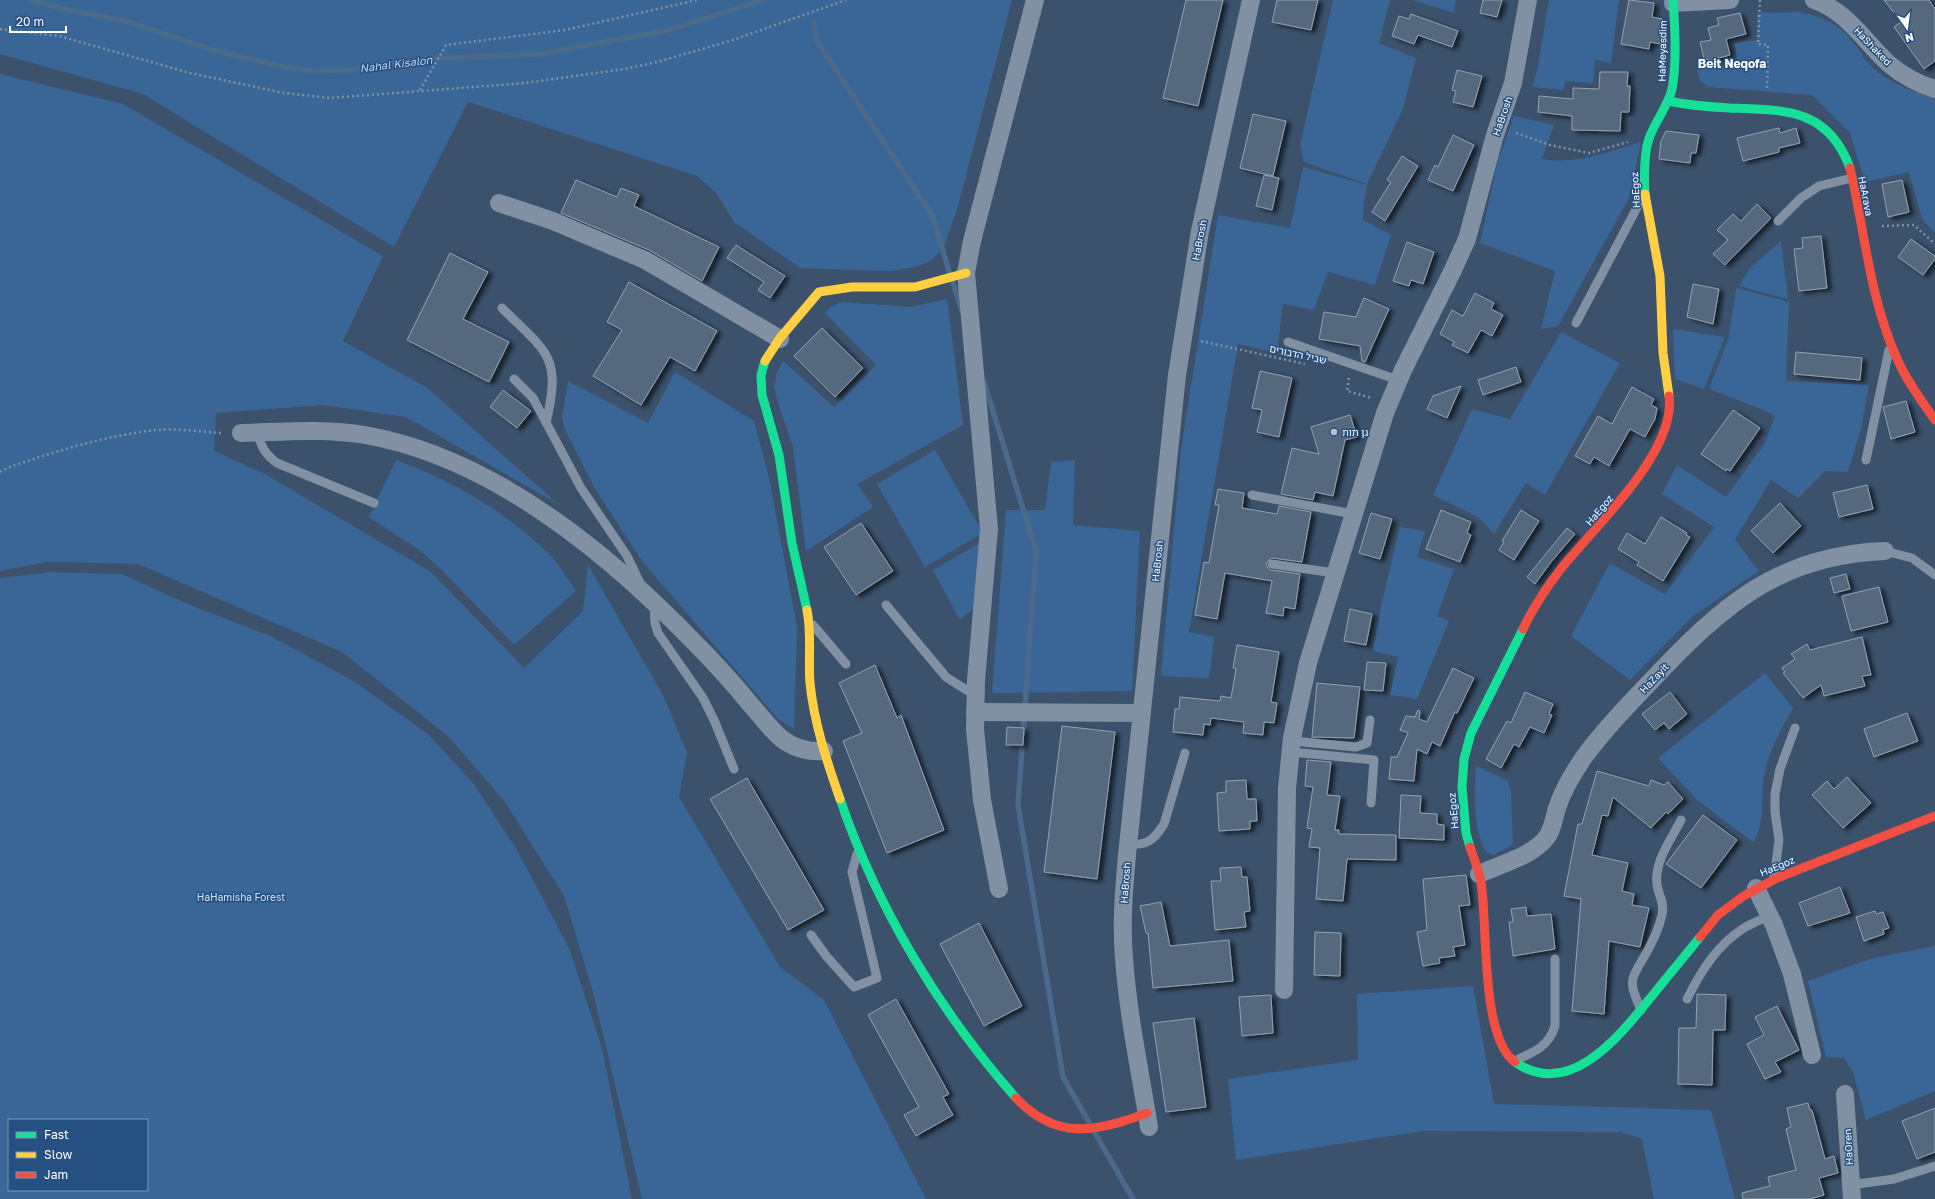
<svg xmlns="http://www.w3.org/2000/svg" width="1935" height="1199" viewBox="0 0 1935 1199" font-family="'Golos Text','Noto Sans Hebrew',sans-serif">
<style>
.green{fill:#3a6697;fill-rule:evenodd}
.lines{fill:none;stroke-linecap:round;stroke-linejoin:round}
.stream{stroke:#4b698b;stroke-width:5.5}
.building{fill:#56687d;stroke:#94a1b1;filter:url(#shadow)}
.path{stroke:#8190a2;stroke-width:2.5;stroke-dasharray:2 3;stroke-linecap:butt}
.lane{stroke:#8190a2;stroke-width:9}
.street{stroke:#8190a2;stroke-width:18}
.fast{stroke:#16e098;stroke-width:9}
.slow{stroke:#ffcf43;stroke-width:9}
.jam{stroke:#f24e42;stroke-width:9}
.poi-dot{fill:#bac2cc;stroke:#265081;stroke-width:1.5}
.labels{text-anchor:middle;stroke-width:3;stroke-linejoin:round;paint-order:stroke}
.street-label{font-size:10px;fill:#fff;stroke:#265081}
.poi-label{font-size:10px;fill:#fff;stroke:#265081;text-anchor:start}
.park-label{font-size:10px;fill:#d0e2f5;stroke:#265081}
.water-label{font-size:11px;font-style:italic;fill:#b8d2ee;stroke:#265081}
.quarter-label{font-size:12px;font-weight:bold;fill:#fff;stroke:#265081}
</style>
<defs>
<filter id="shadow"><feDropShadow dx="4.5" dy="2.5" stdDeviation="2" flood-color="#0009"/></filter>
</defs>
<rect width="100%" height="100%" fill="#3b516c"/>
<g class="green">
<path d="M0 0H1012L958 206 944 247 931 261 915 267 891 271 800 268 734 222 716 193 697 176 468 102 394 247 143 94 0 54Z"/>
<path d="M1333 0H1390L1379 43 1416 58 1403 109 1367 184 1304 162 1300 145Z"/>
<path d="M1413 0H1456L1454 13Z"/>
<path d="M1549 0H1619L1611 63 1595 60 1593 83 1565 81 1563 90 1532 87 1538 67Z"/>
<path d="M1799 12C1827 18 1842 25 1859 50 1862 53 1863 57 1865 60 1884 81 1909 90 1935 99V233L1922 219 1909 172 1865 182 1850 133 1812 95 1708 87 1700 80 1697 70 1737 63 1735 43 1757 40V13Z"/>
<path d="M0 74 123 104 383 256 343 341 426 387 558 504 406 417 323 405 216 413 214 451 265 474 431 572 524 668 583 611 588 565 663 695 687 752 679 797 780 967 824 1000 926 1199H642L593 992 564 896 505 802 449 737 342 652 138 564 46 562 0 571Z"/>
<path d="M1514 116 1554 125 1542 159C1577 165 1608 152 1641 142L1629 198 1558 326 1541 329 1555 271 1480 243 1497 164Z"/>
<path d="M1303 167 1367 185 1364 200 1363 220 1391 235 1375 285 1328 272 1314 310 1283 304 1277 353 1238 344 1189 632 1214 637 1209 678 1161 676 1181 450 1218 215 1290 228Z"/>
<path d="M1781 241 1788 299 1739 286 1750 268Z"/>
<path d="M1736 288 1789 302 1786 381 1869 385 1861 429 1848 472 1825 471 1798 498 1771 480 1735 540 1759 571 1693 616 1630 680 1571 636 1610 563 1665 594 1714 527 1662 494 1677 465 1726 497 1765 443 1775 416 1761 409 1709 389 1729 337Z"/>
<path d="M947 299 963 425 857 484 873 507 806 551 793 447 779 407 774 387 777 372 783 361 834 407 876 365 825 313 831 307 842 302 911 307Z"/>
<path d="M1673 329 1725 337 1704 389 1675 379Z"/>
<path d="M1561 332 1620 363 1545 495 1526 483 1494 534 1478 517 1433 495 1472 409 1510 419Z"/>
<path d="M675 372 754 421 769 478 797 627 794 729 778 719 642 561 594 487 565 430 562 418 568 381 648 423Z"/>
<path d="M935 450 983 533 925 567 877 484Z"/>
<path d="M396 460C452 480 508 513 551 556 560 566 568 579 576 591L514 645 445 573 422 552 369 517Z"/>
<path d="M1075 460 1073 525 1140 531 1132 691 992 693 1006 510H1045L1051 462Z"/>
<path d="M1400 527 1425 531 1417 557 1454 569 1437 616 1449 621 1417 699 1390 695 1398 657 1373 651 1382 602Z"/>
<path d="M985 540 976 606 960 620 933 570Z"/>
<path d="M51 572 122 574 185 603 270 636 352 680 428 734 473 783 517 850 569 948 602 1048 632 1199H0V578ZM9 1120H147V1190H9Z"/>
<path d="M1765 673 1793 708C1781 729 1768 752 1764 776 1760 797 1766 824 1753 842L1697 800 1658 758Z"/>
<path d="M1476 766 1508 781 1511 792 1513 845 1493 855 1486 852C1472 826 1475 795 1476 766Z"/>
<path d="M1935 946V1091L1866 1120 1853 1072 1844 1058 1826 1057 1808 981 1870 959Z"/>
<path d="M1473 986 1494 1104 1711 1110 1735 1199H1654L1642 1139 1620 1132 1423 1131 1236 1160 1228 1079 1358 1060 1357 994Z"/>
</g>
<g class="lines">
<g class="stream">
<path d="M31 0 63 9 129 22 213 50 284 67 316 71 347 70 427 59 540 54 669 30 763 0"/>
<path d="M814 23 817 41 933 217 950 275"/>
<path d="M953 283 962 311"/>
<path d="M984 382 1036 551 1018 805 1063 1077 1090 1124"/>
<path d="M1095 1133 1133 1199"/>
</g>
</g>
<g class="building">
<path d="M1186 0H1223L1198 106 1163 98Z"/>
<path d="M1277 0H1318L1311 30 1272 22Z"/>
<path d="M1483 0H1502L1497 17 1480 13Z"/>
<path d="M1629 0 1654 3 1652 17 1662 19V31L1660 44 1650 42 1649 49 1621 44Z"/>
<path d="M1884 0H1929L1935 9V61L1924 69 1894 27 1901 22Z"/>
<path d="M1740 13 1746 34 1726 39 1730 55 1711 60 1704 59 1700 42 1711 40 1708 28 1719 25 1717 18Z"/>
<path d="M1411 14 1458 31 1452 47 1418 35 1414 44 1392 36 1399 16 1409 19Z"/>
<path d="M1457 70 1482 76 1473 107 1453 102 1456 91 1452 90Z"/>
<path d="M1600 72H1628L1627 86H1630L1629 112H1621L1620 131 1572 130V116L1538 112 1539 96 1573 99V88L1599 89Z"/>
<path d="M1253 114 1286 121 1273 176 1240 168Z"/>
<path d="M1779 128 1780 133 1796 128 1800 143 1779 148V152L1743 161 1737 138Z"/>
<path d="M1666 131 1699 135 1696 153H1691L1690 163 1659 159 1661 141Z"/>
<path d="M1453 135 1474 145 1453 191 1428 180 1435 165 1438 167Z"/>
<path d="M1402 156 1418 166 1385 221 1372 212 1391 182 1387 180Z"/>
<path d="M1264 175 1279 178 1272 210 1256 206Z"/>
<path d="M576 180 617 197 621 188 639 195 634 206 719 247 702 281 649 250 561 213Z"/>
<path d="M1902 180 1909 212 1888 217 1882 184Z"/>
<path d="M1757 204 1771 218 1725 265 1713 254 1728 240 1717 230 1733 214 1741 221Z"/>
<path d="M1821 236 1827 288 1799 291 1794 249 1803 248 1802 238Z"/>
<path d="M1911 239 1935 256V259L1923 275 1898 257Z"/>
<path d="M1407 242 1434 252 1423 284 1411 280 1409 286 1393 281Z"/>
<path d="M736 245 785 276 770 298 758 290 764 282 727 258Z"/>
<path d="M450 253 488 272 463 319 509 342 489 382 407 340Z"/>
<path d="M629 282 717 331 695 371 670 357 641 405 593 376 622 330 607 322Z"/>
<path d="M1693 284 1719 289 1713 324 1687 317Z"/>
<path d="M1475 293 1494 303 1491 309 1503 315 1492 336 1481 330 1468 353 1452 345 1454 342 1440 334 1452 310 1463 316Z"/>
<path d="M1364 298 1389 309 1365 362 1362 361 1360 346 1319 339 1324 312 1356 317Z"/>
<path d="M822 328 863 368 835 397 794 356Z"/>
<path d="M1796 352 1862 358 1860 380 1794 374Z"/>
<path d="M1516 367 1521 382 1483 395 1478 380Z"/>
<path d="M1260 371 1292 378 1279 437 1257 432 1262 410 1252 408Z"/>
<path d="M1461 386 1447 418 1427 409 1433 396Z"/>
<path d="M1632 387 1654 399 1651 405 1657 408 1655 419 1645 437 1630 429 1609 466 1594 457 1590 464 1575 456 1598 416 1612 424Z"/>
<path d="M503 390 531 411 517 428 490 407Z"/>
<path d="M1906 401 1915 432 1891 439 1883 407Z"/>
<path d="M1733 410 1760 428 1730 471 1727 469 1726 471 1701 454Z"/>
<path d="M1350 415 1357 437 1345 440 1333 496 1315 492 1313 500 1281 494 1292 448 1319 454 1311 427Z"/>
<path d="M1867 485 1873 509 1839 517 1833 493Z"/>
<path d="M1218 489 1244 493 1242 508 1277 514 1279 506 1311 512 1302 562 1272 558 1266 563 1267 567 1271 570 1300 574 1295 609 1284 607 1283 616 1266 613 1272 581 1225 573 1217 619 1195 615 1204 562 1209 563 1219 505H1215Z"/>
<path d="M1780 503 1801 526 1773 553 1751 531Z"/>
<path d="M1441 510 1471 522 1467 533 1471 535 1460 562 1426 549Z"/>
<path d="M1521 510 1539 521 1514 560 1499 550 1504 542 1502 541Z"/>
<path d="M1371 513 1392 519 1380 559 1359 553Z"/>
<path d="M1661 517 1687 533 1686 535 1690 537 1663 581 1637 565 1639 562 1618 549 1627 533 1645 544Z"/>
<path d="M861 523 893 571 856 595 824 547Z"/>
<path d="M1567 528 1575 534 1551 562 1535 584 1527 577Z"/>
<path d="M1846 574 1850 589 1834 593 1830 578Z"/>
<path d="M1879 587 1888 622 1851 631 1842 596Z"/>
<path d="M1350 609 1372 614 1366 645 1344 641Z"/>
<path d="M1862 637 1871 675 1862 676 1865 686 1824 696 1821 685 1803 698 1783 673 1785 672 1782 668 1795 659 1791 654 1807 644 1810 650Z"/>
<path d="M1237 645 1279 652 1271 702 1277 703 1274 723 1264 722 1263 735 1243 733 1244 722 1211 718 1210 725 1204 724 1203 735 1173 732 1175 709H1179L1180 697 1220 701 1221 696 1231 698 1236 669 1233 668Z"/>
<path d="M1367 662 1386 663 1383 691 1364 690Z"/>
<path d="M875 665 897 718 901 715 944 830 887 853 843 741 862 733 839 683Z"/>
<path d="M1453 668 1474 678 1457 713 1455 712 1440 746 1432 742 1427 754 1417 749 1414 781 1389 779 1391 757H1397L1408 733 1400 730 1406 716 1415 717 1418 710 1420 711 1419 719 1427 722Z"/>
<path d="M1317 683 1360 687 1354 738 1312 737Z"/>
<path d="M1525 692 1553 704 1549 714 1552 715 1544 733 1530 727 1519 747 1514 744 1501 768 1486 759 1507 721 1511 723Z"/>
<path d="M1670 692 1687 714 1669 729 1664 723 1655 730 1642 714Z"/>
<path d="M1907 713 1918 741 1874 757 1864 729Z"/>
<path d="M1062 726 1115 732 1097 879 1044 872Z"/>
<path d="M1007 727 1024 728 1023 745H1006Z"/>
<path d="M1307 760 1331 762 1327 795 1340 796 1335 830H1339V834L1396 835V860L1347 859 1343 901 1316 899 1320 848 1309 847 1312 829 1307 828 1313 787 1305 786Z"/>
<path d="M1597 771 1649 786 1651 780 1664 785 1668 782 1683 799 1668 814 1666 812 1651 828 1613 797 1608 816 1602 815 1592 855 1628 863 1622 891 1634 894 1632 905 1649 908 1640 947 1609 941 1604 1014 1572 1011 1581 899 1564 896 1578 824H1582Z"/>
<path d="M1847 777 1871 803 1843 828 1812 795 1827 781 1834 789Z"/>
<path d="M747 778 824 910 788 930 710 799Z"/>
<path d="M1246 780 1247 799H1256L1257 821H1250V829L1219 831 1217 793 1226 792V781Z"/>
<path d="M1401 795 1421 796 1420 813 1437 814V824L1444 825V840L1399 838Z"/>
<path d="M1703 815 1737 840 1701 888 1666 864Z"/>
<path d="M1241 867 1242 877H1247L1250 911 1244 912 1246 927 1215 930 1211 881H1221L1220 868Z"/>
<path d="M1466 875 1470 905 1459 906 1465 945 1453 947 1455 956 1439 958 1440 963 1423 966 1417 932 1427 930 1423 879Z"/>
<path d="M1840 887 1850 913 1808 926 1799 903Z"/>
<path d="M1161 902 1170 946 1229 940 1233 981 1153 988 1148 933H1146L1140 906Z"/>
<path d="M1526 907 1527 916 1551 914 1555 949 1513 956 1509 922H1513L1511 909Z"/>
<path d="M1875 911 1876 914 1883 912 1889 928 1883 930 1884 934 1864 941 1856 917Z"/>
<path d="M979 923 1022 1006 984 1026 940 944Z"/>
<path d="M1315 932 1341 933 1340 976 1314 975Z"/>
<path d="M1697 994 1726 995 1725 1030H1713L1712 1085 1678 1084 1679 1028H1696Z"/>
<path d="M1271 995 1273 1033 1242 1036 1239 997Z"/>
<path d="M896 999 949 1094 943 1097 953 1115 916 1136 904 1115 919 1107 868 1015Z"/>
<path d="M1777 1006 1799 1050 1775 1062 1781 1072 1765 1079 1747 1044 1764 1035 1755 1017Z"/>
<path d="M1194 1018 1206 1107 1166 1112 1153 1023Z"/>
<path d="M1808 1103 1810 1110H1812L1825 1159 1834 1156 1838 1173 1819 1178 1824 1195 1810 1199H1743L1742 1193 1770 1186 1768 1177 1796 1170 1786 1129 1791 1127 1787 1108Z"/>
<path d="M1935 1108V1152L1917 1159 1902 1121Z"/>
</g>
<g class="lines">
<g class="path">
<path d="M1760 0 1758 44 1768 45 1767 89"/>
<path d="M0 29 59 36 190 73 284 93 330 98 525 83 625 69 657 62 730 41 846 0"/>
<path d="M420 90 446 45 565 30 697 0"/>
<path d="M1516 133 1550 145 1589 153 1628 142"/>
<path d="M1882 226 1914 225 1935 244"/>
<path d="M1201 341 1305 364"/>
<path d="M1349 378 1347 391 1372 398"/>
<path d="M0 472 7 468C56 451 104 436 156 430 177 428 201 432 223 433"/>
</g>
<g class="lane">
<path d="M1778 221 1801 198 1819 186 1852 178"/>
<path d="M502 308C547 353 562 355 546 423"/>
<path d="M1576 323 1641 200"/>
<path d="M1288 342 1398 380"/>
<path d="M514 379 533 398 581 488 627 556 640 583"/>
<path d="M258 433C261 447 265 454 277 463L374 503"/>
<path d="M1866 460 1889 350"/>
<path d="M1252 495 1353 514"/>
<path d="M1885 551 1912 558 1935 575"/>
<path d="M1272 564 1335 573"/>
<path d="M654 605 655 623 658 633 703 698 714 720 734 769"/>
<path d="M886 605 946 677 976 696"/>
<path d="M813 625 846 664"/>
<path d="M1292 741 1356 747 1367 743 1370 720"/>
<path d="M1291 752 1374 760 1371 803"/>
<path d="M1128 844C1147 846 1154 840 1164 824L1185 753"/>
<path d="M1774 879 1779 840 1775 812V794L1780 769 1795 728"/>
<path d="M811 935 827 957 854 987 877 978 852 872 857 854"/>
<path d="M1687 999C1701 971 1717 945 1744 928 1752 923 1761 920 1769 916"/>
<path d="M1641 1010C1629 982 1629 982 1644 957 1651 945 1659 928 1662 915 1665 904 1659 896 1657 885 1654 861 1671 840 1681 820"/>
<path d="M1514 1061C1532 1053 1549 1047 1555 1026V959"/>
<path d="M1850 1185 1894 1179 1935 1166"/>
</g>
<g class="street">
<path d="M1814 0C1847 11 1864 41 1889 64 1902 75 1918 84 1935 89"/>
<path d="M1673 3 1730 0"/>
<path d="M499 203 553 221 645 260 780 339"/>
<path d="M241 433C282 432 324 428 365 435 491 457 607 552 694 642 714 662 733 683 751 705 761 716 770 729 782 739 795 749 808 752 824 751"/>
<path d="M975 712 1141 713"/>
<path d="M1479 874C1501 864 1533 856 1547 837 1553 829 1554 817 1557 808 1563 790 1573 773 1584 757 1604 730 1628 705 1652 680 1722 606 1778 555 1885 551"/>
<path d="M1756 888 1774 925 1792 974 1812 1055"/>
<path d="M999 889 982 800 975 729 976 680 989 529 966 273 972 241 1035 0"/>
<path d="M1284 990 1287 788 1292 738 1308 663 1385 413 1403 370 1453 270 1467 239 1495 135 1513 83 1528 0"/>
<path d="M1845 1094 1852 1199"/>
<path d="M1149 1127C1140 1071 1128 1015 1124 958 1121 924 1124 889 1127 855L1177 375 1200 231 1251 0"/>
</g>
<g class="fast">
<path d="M1668 101C1688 105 1709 107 1729 108 1785 110 1828 108 1850 168"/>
<path d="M1645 194C1644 179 1644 149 1650 136 1656 120 1668 106 1672 89 1677 64 1675 26 1673 0"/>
<path d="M765 361 761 375 762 395 779 455 792 543 807 610"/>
<path d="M840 799C877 908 940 1012 1016 1098"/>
<path d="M1470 847 1466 833 1462 787 1464 759 1471 733 1523 629"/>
<path d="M1515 1062C1570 1101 1621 1034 1652 996 1668 976 1684 957 1700 937"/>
</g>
<g class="slow">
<path d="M1645 194 1660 276 1663 353 1669 396"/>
<path d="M765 361 780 338 819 292 852 287H915L966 273"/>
<path d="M807 610C812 634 808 659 810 683 814 723 827 762 840 799"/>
</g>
<g class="jam">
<path d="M1850 168C1865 233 1870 302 1899 363 1909 384 1922 402 1935 420"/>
<path d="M1523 629C1533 608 1546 588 1560 570 1593 528 1677 452 1669 396"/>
<path d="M1470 847C1474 859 1479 871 1481 882 1488 924 1480 1037 1515 1062"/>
<path d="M1700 937 1718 915 1742 897 1777 878 1935 816"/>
<path d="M1016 1098C1057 1141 1096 1132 1147 1113"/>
</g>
</g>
<circle class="poi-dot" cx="1334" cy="432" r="4"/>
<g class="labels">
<g class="street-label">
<text transform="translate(1873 46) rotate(46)" y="4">HaShaked</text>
<text transform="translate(1662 51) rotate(-89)" y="4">HaMeyasdim</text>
<text transform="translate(1502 116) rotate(-71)" y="4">HaBrosh</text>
<text transform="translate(1635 190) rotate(-93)" y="4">HaEgoz</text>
<text transform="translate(1866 196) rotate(79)" y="4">HaArava</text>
<text transform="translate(1199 240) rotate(-79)" y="4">HaBrosh</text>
<text transform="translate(1298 354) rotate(12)" y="4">שביל הדבורים</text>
<text transform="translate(1599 510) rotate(-50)" y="4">HaEgoz</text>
<text transform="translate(1157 561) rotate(-84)" y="4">HaBrosh</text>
<text transform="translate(1654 678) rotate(-47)" y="4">HaZayit</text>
<text transform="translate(1453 811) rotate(-95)" y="4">HaEgoz</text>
<text transform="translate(1777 866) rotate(-23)" y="4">HaEgoz</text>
<text transform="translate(1125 883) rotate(-86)" y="4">HaBrosh</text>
<text transform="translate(1848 1147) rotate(-93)" y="4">HaOren</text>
</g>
<g class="poi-label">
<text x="1342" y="436">גן תות</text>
</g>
<g class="park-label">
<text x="241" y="901">HaHamisha Forest</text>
</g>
<g class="water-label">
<text transform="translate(396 64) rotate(-7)" y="4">Nahal Kisalon</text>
</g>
<g class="quarter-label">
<text x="1732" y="68">Beit Neqofa</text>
</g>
</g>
<rect x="8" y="1119" width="140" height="72" fill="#265081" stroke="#7d96b3"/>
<rect x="16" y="1132" width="20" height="6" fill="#16e098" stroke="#7d96b3"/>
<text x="44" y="1139" font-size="12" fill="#ffffff">Fast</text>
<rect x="16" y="1152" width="20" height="6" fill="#ffcf43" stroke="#7d96b3"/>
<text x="44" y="1159" font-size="12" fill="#ffffff">Slow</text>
<rect x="16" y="1172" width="20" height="6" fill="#f24e42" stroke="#7d96b3"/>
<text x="44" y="1179" font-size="12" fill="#ffffff">Jam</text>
<g transform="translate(1907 28) rotate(166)" stroke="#265081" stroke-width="3" paint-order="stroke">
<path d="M0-3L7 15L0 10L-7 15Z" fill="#ffffff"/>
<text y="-6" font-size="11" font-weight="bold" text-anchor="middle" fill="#ffffff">N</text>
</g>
<path d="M10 26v6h56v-6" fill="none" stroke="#ffffff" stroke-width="2"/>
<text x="16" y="26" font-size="12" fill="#ffffff" stroke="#265081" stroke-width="3" paint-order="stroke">20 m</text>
</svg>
